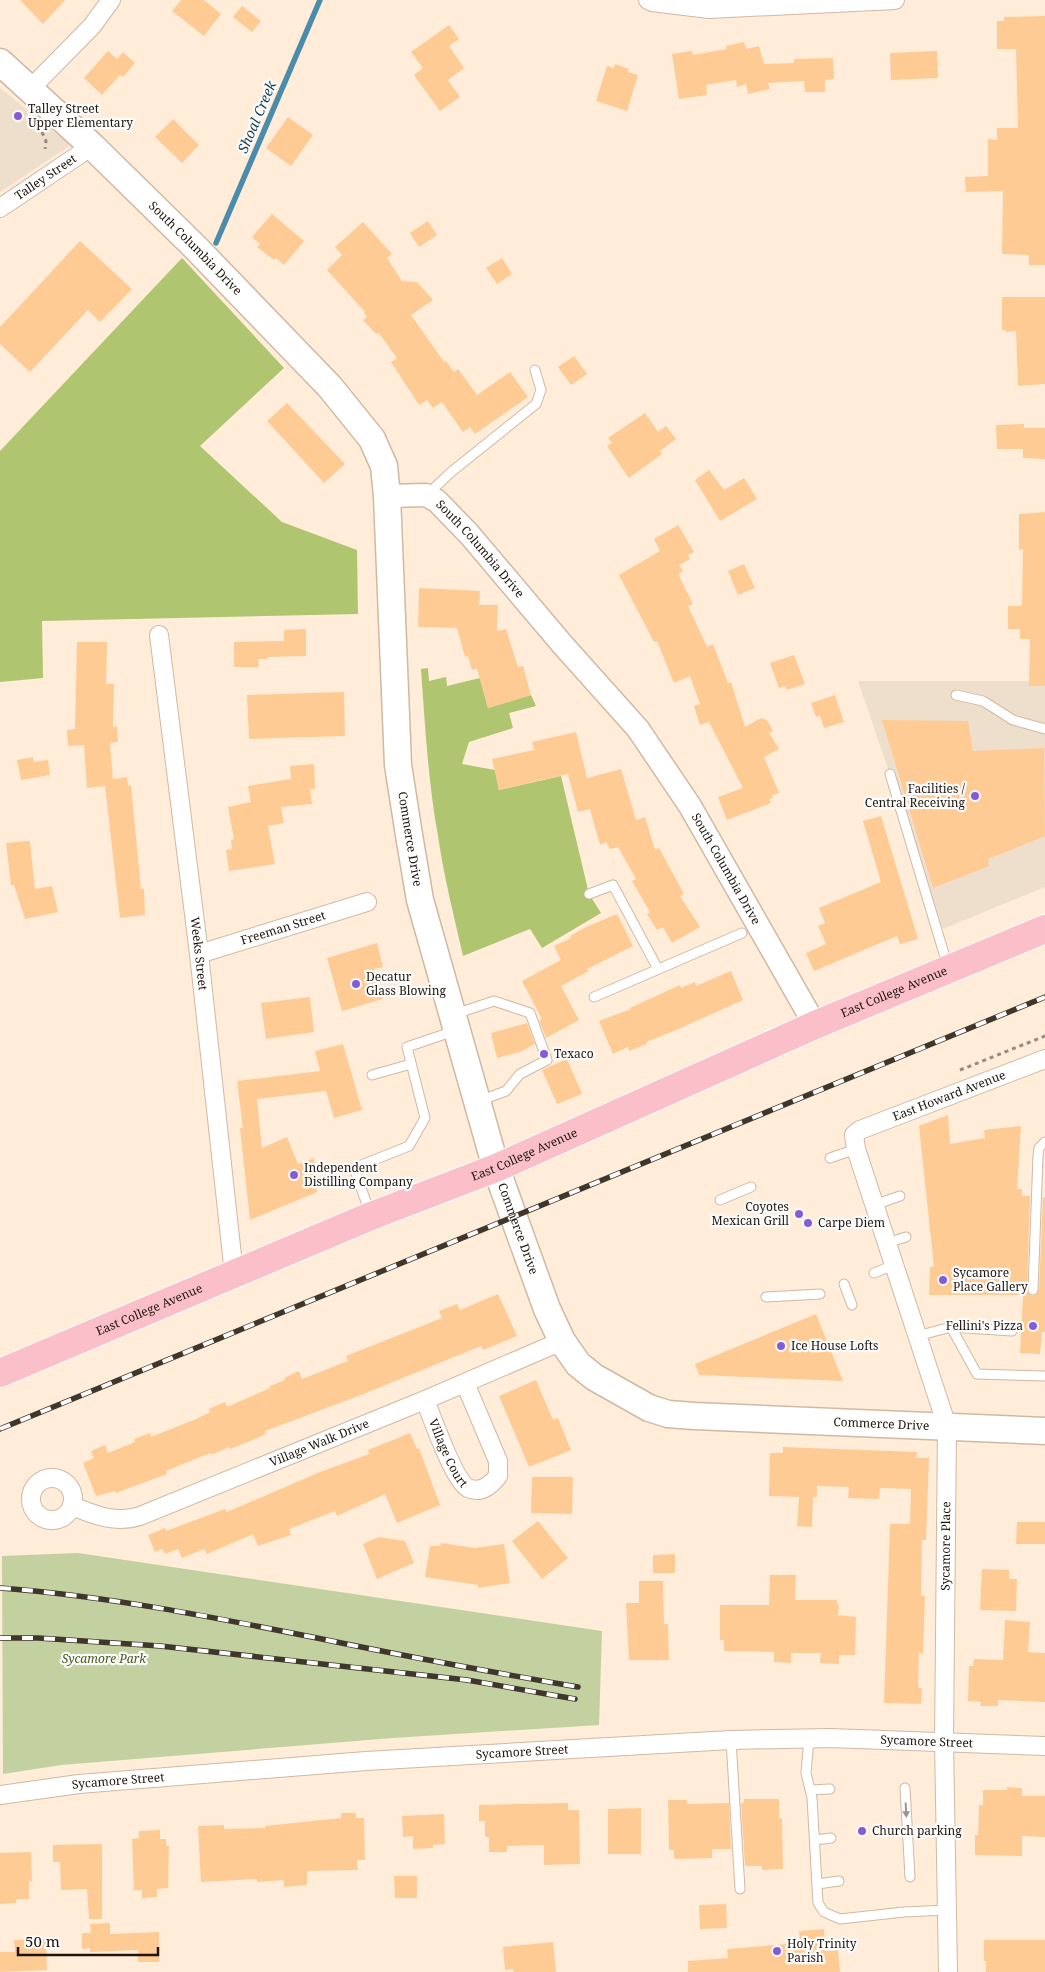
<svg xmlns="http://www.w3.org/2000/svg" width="1045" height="1972" viewBox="0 0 1045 1972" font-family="'Noto Serif',serif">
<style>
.education{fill:#eedfcc}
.green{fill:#c3d1a0}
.forest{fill:#afc570}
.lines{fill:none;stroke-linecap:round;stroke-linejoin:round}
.stream{stroke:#4a8caa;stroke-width:5.5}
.building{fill:#ffcb95}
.service-casing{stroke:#d0b9a3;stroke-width:11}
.minor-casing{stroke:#d0b9a3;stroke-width:20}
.tertiary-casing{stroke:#d0b9a3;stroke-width:25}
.secondary-casing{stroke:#d0b9a3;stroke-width:29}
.primary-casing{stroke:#fff;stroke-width:30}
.path{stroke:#988a7c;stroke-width:3;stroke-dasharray:4 4;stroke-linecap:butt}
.service{stroke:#fff;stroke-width:9}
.minor{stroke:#fff;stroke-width:18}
.tertiary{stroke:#fff;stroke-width:22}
.secondary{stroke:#fff;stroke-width:26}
.primary{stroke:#fabfc9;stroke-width:28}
.rail-casing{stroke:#3f362c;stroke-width:5.5}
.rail{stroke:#fcfcfc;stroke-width:4;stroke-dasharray:11;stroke-linecap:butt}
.oneway{fill:#999692}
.poi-dot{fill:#855cd6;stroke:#fcfcfc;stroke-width:2}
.labels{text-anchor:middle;stroke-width:4.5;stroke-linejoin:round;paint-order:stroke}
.poi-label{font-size:12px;fill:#1d150d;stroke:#fcfcfc;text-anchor:start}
.street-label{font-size:12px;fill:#1d150d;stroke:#fcfcfc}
.park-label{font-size:12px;font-style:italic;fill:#4a581b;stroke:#fcfcfc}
.water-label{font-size:14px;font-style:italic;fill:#194357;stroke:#fcfcfc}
</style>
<rect width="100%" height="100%" fill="#ffecd9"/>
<g class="education">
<path d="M0 88 71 145 0 192Z"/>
<path d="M858 681H1045V887L943 929Z"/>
</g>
<path class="green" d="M78 1553 602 1631 599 1725 393 1738 61 1765 3 1774 2 1556Z"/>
<g class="forest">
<path d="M182 258 284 368 200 446 282 522 357 550 358 614 42 621 43 678 0 682V451Z"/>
<path d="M428 668 429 681 446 677 447 686 480 678 488 708 531 695 536 706 509 713 513 728 469 742 462 764 495 770 499 790 561 776 589 894 601 913 542 948 530 929 463 956C454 916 444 877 438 836 428 781 425 725 421 669Z"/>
</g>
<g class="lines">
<path class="stream" d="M216 243 320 0"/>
</g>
<g class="building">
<path d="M20 0H65L43 24Z"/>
<path d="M181 0H204L221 14 204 36 172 11Z"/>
<path d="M242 6 261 21 252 32 233 17Z"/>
<path d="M1045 16V265H1029V255L1002 254 1003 191 966 192 965 177 988 176V139L997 140V128H1018L1016 49H997V21H1004V17Z"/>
<path d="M449 25 459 39 449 46 464 68 448 80 460 97 440 111 414 75 423 68 411 52Z"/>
<path d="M744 42 746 49 759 46 764 64 794 63V59L833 58 834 79 825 80V92H805L804 81 768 83 770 89 748 94 746 84 737 87 736 80 706 85 707 95 679 99 672 54 692 51 693 55 727 49 726 46Z"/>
<path d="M108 51 117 59 123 52 135 63 123 77 120 75 102 95 84 78Z"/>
<path d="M937 51 938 78 891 80 890 53Z"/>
<path d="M615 64 629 69 628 72 638 75 627 111 596 101 607 66 614 68Z"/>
<path d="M288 117 313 135 291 166 266 148Z"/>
<path d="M173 119 199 145 182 163 155 137Z"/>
<path d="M272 214 304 241 284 265 276 258 274 260 257 247 260 244 252 237Z"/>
<path d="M428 221 437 235 419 247 410 233Z"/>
<path d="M363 222 392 254 387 258 402 281 417 282 433 300 411 315 444 362 446 361 454 372 458 369 477 395 510 372 528 397 475 434 470 427 463 432 442 402 433 408 427 400 419 405 391 362 397 358 379 333 376 334 363 320 367 317 364 313 365 312 327 270 342 255 335 247Z"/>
<path d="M80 241 132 289 100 322 88 310 30 372 0 344V327Z"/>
<path d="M502 258 512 274 497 284 486 268Z"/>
<path d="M1002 297H1045V384L1018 386 1016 331 1006 332V330H1002Z"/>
<path d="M574 356 587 374 571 385 558 367Z"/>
<path d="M287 403 345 464 324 483 267 421Z"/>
<path d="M645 413 658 432 666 426 676 439 660 451 662 454 629 478 607 446 612 443 608 438Z"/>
<path d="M1024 424V428H1045V459L1023 458V449H997L996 425Z"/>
<path d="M709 470 724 490 744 478 757 499 720 521 695 480Z"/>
<path d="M1045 512V686H1029L1030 639H1020V629H1008V606H1022L1023 549 1019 550V514Z"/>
<path d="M678 525 694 552 688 555 690 559 679 565 683 571 679 574 680 578 693 604 688 606 707 647 713 644 728 683 731 682 745 727 761 718 767 720 773 731 769 733 779 749 764 757 779 793 772 795 773 798 769 799 771 803 727 820 718 797 743 788 709 722 700 725 694 706 700 704 690 676 674 683 657 641 654 642 619 575 660 551 654 539Z"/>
<path d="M744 564 755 588 738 595 728 571Z"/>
<path d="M419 588 480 591 479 605H498L497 631 506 629 518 667 523 666 531 695 488 708 477 669 472 670 468 656 465 657 457 628 418 627Z"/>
<path d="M306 629V656L267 657V659H258L259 667H234V642L284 641V630Z"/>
<path d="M77 642H107L106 684H114L113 727 117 726 118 742 110 743 113 779 127 777 128 786 131 785 141 889H144L145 915 120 918 105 786 87 788 84 745 68 746 67 730 75 729Z"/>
<path d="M794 655 805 684 787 690 785 686 779 688 770 663Z"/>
<path d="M344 692 345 736 249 739 247 695Z"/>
<path d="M835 695 844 722 824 728 820 716 816 717 811 703Z"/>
<path d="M882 720 968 721 973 751 1044 748 1045 836 988 859 989 866 933 888Z"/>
<path d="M576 732 587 778 621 769 636 820 645 817 655 850 659 848 684 894 680 896 700 927 672 943 663 927 657 930 647 914 650 912 632 881 636 879 618 847 610 849 606 842 600 845 590 809 578 812 568 774 499 790 492 759 534 750 532 742Z"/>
<path d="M33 757 34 762 48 760 50 775 21 780 17 760Z"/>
<path d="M314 764 315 789H310L312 804 281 807 284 823 268 826 275 864 229 871 226 850 232 849 231 840 234 839 228 807 251 802 248 786 291 779 290 766Z"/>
<path d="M881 816 918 939 900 944 897 936 814 971 806 953 826 944 818 926 825 923 819 908 881 882 863 821Z"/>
<path d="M27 841H30L35 889 52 886 58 912 25 919 14 885H11L6 843Z"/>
<path d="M617 914 633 946 587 969 589 971 561 986 579 1020 546 1038 539 1020 542 1019 522 981 561 960 554 946 571 938 570 936 586 927Z"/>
<path d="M377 943 383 967 374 969 383 999 342 1011 327 958Z"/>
<path d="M731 971 743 1000 674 1031 646 1042 647 1044 629 1051 628 1047 613 1054 599 1021 631 1009 630 1008 680 985 681 988 695 982 696 986Z"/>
<path d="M310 997 314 1032 266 1039 261 1003Z"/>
<path d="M527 1023 535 1044 520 1052 497 1058 491 1033Z"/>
<path d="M343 1044 362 1110 334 1118 326 1091 257 1099 262 1148 287 1137 298 1164 314 1158 317 1192 250 1220 240 1128H243L237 1081 320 1071 315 1051Z"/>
<path d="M567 1059 582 1094 557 1104 542 1070Z"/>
<path d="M948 1115 950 1144 985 1138 984 1130 1021 1126 1017 1189H1022V1196H1030L1027 1290 1028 1293 1032 1296 1036 1295 1039 1290 1043 1197H1045V1332H1042L1040 1354 1020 1353 1023 1295H929L930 1267H934L919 1126Z"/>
<path d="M498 1294 517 1336 483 1350 481 1346 361 1395 265 1431 266 1434 248 1442 230 1449 229 1447 211 1455 210 1453 166 1471 167 1474 116 1493 115 1491 96 1496 83 1463 94 1458 91 1451 105 1445 108 1453 135 1442 134 1439 150 1433 151 1437 196 1419 210 1412 209 1409 225 1402 227 1407 270 1388V1386L285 1380 284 1378 299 1371 302 1379 348 1361 346 1356 442 1318 439 1311 457 1304 460 1310Z"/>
<path d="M816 1314 843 1381 699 1375 695 1364Z"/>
<path d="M536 1380 553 1420 558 1418 571 1450 529 1467 499 1396Z"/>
<path d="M410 1433 417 1449 419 1448 440 1505 397 1523 385 1494 337 1516 335 1511 289 1529 291 1535 258 1546 253 1534 207 1554 204 1549 182 1558 178 1549 165 1554 162 1549 155 1552 148 1535 165 1528 166 1531 225 1509 227 1512 320 1472 369 1454 368 1450Z"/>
<path d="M783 1447 917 1452 916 1458H929L926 1540H922L921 1596H925L923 1653H919L918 1688H922L921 1704 884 1703 890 1524H910L911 1489 880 1488 879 1499 848 1498 849 1487 817 1486V1497H813L812 1527 797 1526 799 1497 769 1496 770 1453H783Z"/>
<path d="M532 1477H573L572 1514 531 1513Z"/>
<path d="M538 1521 568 1558 542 1579 512 1541Z"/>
<path d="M1017 1522H1045V1544H1016Z"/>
<path d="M379 1537 405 1541 414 1563 377 1579 363 1544Z"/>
<path d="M441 1543 475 1548 504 1544 510 1583 478 1588V1585L425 1577 430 1546H440Z"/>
<path d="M675 1554V1573H653V1555Z"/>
<path d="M982 1569 1009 1570V1579H1017L1016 1611 980 1610Z"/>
<path d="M770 1575H796L795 1600H836L839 1606 838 1615 856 1617 855 1655H839V1664L820 1663 821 1653H791V1663L774 1662V1652L724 1651V1640H720V1605H769Z"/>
<path d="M639 1581H663L664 1624H668L669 1660H629L626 1603H639Z"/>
<path d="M1005 1620 1030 1622 1028 1652 1045 1653V1702L998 1700V1706H980L981 1702 968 1701 969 1666H973L974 1659 1003 1660Z"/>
<path d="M1007 1787 1022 1788V1796H1045V1837L1022 1836V1856L975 1855V1835H978L979 1805H983V1790H1007Z"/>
<path d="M744 1799H779V1818L782 1819 783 1869 762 1870V1866H745L741 1803H744Z"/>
<path d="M668 1800H687V1804L729 1803 731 1849H712V1858L674 1859V1850H669Z"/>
<path d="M568 1803V1810H579L580 1864 544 1865V1845L507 1846V1852H489V1837H485V1821H479V1805Z"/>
<path d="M641 1808V1854H608V1809Z"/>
<path d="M341 1813H356V1818H364L365 1860H357L358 1870 307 1871V1885L284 1887V1880L257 1882V1879L201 1882 198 1826 224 1825V1829L266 1828 265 1826 341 1818Z"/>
<path d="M444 1814 445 1844 433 1845V1848L413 1849V1836L403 1837 402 1816Z"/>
<path d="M160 1830V1839H166V1846H169L168 1888 157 1889V1897L142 1898V1890H134L132 1839 139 1838V1831Z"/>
<path d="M102 1844V1919H89L87 1889 61 1890 60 1862H53V1845Z"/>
<path d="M31 1852 32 1881H29V1899H16V1903L0 1904V1853Z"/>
<path d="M394 1876H417V1898H395Z"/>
<path d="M726 1904 727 1928 700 1929 699 1905Z"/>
<path d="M110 1923V1934L159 1932V1962H138V1950L90 1952V1948L82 1949V1933H91L90 1924Z"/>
<path d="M824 1929 826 1951 838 1950 840 1972H688V1961L728 1958 727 1949 800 1943 799 1931Z"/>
<path d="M46 1939 47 1970 0 1972V1952H15L14 1940Z"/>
<path d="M984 1940H1045V1972H986V1961H984Z"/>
<path d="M553 1942 556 1972H513V1969L505 1970 503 1947Z"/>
</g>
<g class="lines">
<g class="service-casing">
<g id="service">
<path d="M427 495 450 473 536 404 541 390 535 370"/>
<path d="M956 695 983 701 1013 720 1045 729"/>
<path d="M890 774 948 967"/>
<path d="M589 894 613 885 658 969"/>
<path d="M594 997 742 933"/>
<path d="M455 1014 494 1001 530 1013 547 1060 520 1074 506 1091 479 1101"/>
<path d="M372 1075 411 1064"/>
<path d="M830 1158 856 1149"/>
<path d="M720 1200 751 1187"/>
<path d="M874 1205 900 1196"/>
<path d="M370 1213 354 1168 409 1146 425 1118 407 1047 454 1031"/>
<path d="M887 1243 906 1237"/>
<path d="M874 1273 894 1265"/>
<path d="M844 1284 852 1305"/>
<path d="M1033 1290 1038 1156 1039 1148 1045 1142"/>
<path d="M766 1297 820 1294"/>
<path d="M951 1327 977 1374 1045 1376"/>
<path d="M917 1336 951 1327 1012 1331"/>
<path d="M809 1739 806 1773 812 1798 818 1903 824 1912 840 1919 904 1912 947 1910"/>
<path d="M731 1740 740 1889"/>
<path d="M905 1788 910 1877"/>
<path d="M811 1790 830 1789"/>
<path d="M815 1840 831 1838"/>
<path d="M817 1884 839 1881"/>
</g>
</g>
<g class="minor-casing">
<g id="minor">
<path d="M648 0 652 2 709 9 895 0"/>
<path d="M30 89 92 26 111 0"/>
<path id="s1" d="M0 208 92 146"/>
<path id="s2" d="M159 635 199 954 234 1274"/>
<path id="s3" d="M199 954 367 902"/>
<path id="s4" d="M425 1400C432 1417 454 1481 468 1488 481 1494 491 1485 498 1476V1461L465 1383"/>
<circle cx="52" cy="1499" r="21"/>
<path id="s5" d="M72 1506C95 1515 115 1524 140 1516L425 1400 562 1341"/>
<path id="s6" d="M0 1795 79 1784 366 1761 731 1740 830 1738 1045 1746"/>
<path id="s7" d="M948 1972 944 1741 947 1426 856 1149 854 1135 860 1130 1045 1059"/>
</g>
</g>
<g class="tertiary-casing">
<g id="tertiary">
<path id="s8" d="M387 496 426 495 437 501 469 534 562 644 638 729 690 806 815 1025"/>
</g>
</g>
<g class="secondary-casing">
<g id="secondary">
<path id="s9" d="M0 62 92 146 195 247 330 387 372 439 384 466 387 496 398 765 409 835 420 900 496 1168 547 1309 562 1341 578 1364 594 1377 649 1408 668 1414 694 1416 1045 1431"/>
</g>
</g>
<g class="primary-casing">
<g id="primary">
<path id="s10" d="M0 1373 371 1216 496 1168 815 1025 1045 929"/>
</g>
</g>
<g class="path">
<path d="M42 132 46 141 45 149"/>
<path d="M960 1070 1045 1036"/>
</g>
<use href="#service" class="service"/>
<use href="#minor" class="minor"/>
<use href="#tertiary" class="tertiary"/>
<use href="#secondary" class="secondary"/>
<use href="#primary" class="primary"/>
<g class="rail-casing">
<g id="rail">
<path d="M0 1429 1045 997"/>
<path d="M0 1588C107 1596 212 1617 317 1638 404 1656 491 1672 578 1687"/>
<path d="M0 1638H38L160 1646 467 1680 575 1699"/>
</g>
</g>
<use href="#rail" class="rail"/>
</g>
<defs><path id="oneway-solid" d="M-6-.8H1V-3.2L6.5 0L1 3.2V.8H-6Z" transform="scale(1.25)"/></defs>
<use class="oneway" href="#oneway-solid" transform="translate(906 1810) rotate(87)"/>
<g class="poi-dot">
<circle cx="18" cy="116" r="5"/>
<circle cx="975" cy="796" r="5"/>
<circle cx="356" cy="984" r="5"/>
<circle cx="544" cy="1054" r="5"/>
<circle cx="294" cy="1175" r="5"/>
<circle cx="799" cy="1214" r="5"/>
<circle cx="808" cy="1223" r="5"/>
<circle cx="943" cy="1280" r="5"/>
<circle cx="1033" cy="1326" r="5"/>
<circle cx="781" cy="1346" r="5"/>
<circle cx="862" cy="1831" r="5"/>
<circle cx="777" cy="1951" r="5"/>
</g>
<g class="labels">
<g class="poi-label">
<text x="28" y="113">Talley Street<tspan x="28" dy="14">Upper Elementary</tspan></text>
<text x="965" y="793" text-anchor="end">Facilities /<tspan x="965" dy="14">Central Receiving</tspan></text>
<text x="366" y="981">Decatur<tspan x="366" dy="14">Glass Blowing</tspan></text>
<text x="554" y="1058">Texaco</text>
<text x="304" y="1172">Independent<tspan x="304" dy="14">Distilling Company</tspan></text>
<text x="789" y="1211" text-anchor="end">Coyotes<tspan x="789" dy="14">Mexican Grill</tspan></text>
<text x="818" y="1227">Carpe Diem</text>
<text x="953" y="1277">Sycamore<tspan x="953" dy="14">Place Gallery</tspan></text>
<text x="1023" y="1330" text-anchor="end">Fellini's Pizza</text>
<text x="791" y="1350">Ice House Lofts</text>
<text x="872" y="1835">Church parking</text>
<text x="787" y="1948">Holy Trinity<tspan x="787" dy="14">Parish</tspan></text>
</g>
<g class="street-label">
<text dy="4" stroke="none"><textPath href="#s1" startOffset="55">Talley Street</textPath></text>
<text dy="4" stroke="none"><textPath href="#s9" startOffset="270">South Columbia Drive</textPath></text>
<text dy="4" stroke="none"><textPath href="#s8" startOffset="116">South Columbia Drive</textPath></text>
<text dy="4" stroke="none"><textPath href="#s9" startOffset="934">Commerce Drive</textPath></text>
<text dy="4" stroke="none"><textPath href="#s8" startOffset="521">South Columbia Drive</textPath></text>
<text dy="4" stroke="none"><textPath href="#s3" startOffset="88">Freeman Street</textPath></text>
<text dy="4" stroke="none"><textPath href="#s2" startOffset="321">Weeks Street</textPath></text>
<text dy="4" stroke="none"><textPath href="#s10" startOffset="972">East College Avenue</textPath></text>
<text dy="4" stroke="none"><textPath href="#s7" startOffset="955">East Howard Avenue</textPath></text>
<text dy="4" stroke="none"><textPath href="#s10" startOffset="568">East College Avenue</textPath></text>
<text dy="4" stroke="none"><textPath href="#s9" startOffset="1339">Commerce Drive</textPath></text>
<text dy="4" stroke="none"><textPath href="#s10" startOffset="162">East College Avenue</textPath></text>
<text dy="4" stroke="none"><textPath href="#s9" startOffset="1805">Commerce Drive</textPath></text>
<text dy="4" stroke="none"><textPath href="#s5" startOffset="264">Village Walk Drive</textPath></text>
<text dy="4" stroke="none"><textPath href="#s4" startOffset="58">Village Court</textPath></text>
<text dy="4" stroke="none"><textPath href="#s7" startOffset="426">Sycamore Place</textPath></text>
<text dy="4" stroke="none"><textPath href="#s6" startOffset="929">Sycamore Street</textPath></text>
<text dy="4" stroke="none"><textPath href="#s6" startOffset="524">Sycamore Street</textPath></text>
<text dy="4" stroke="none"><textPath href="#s6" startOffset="119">Sycamore Street</textPath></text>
</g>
<g class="park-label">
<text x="104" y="1663">Sycamore Park</text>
</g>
<g class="water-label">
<text transform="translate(257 117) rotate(-67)" y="5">Shoal Creek</text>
</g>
</g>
<path d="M18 1947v8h140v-8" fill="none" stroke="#1d150d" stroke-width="2.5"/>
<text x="25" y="1947" font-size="15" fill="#1d150d" stroke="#fcfcfc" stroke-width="4" paint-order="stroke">50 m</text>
</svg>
